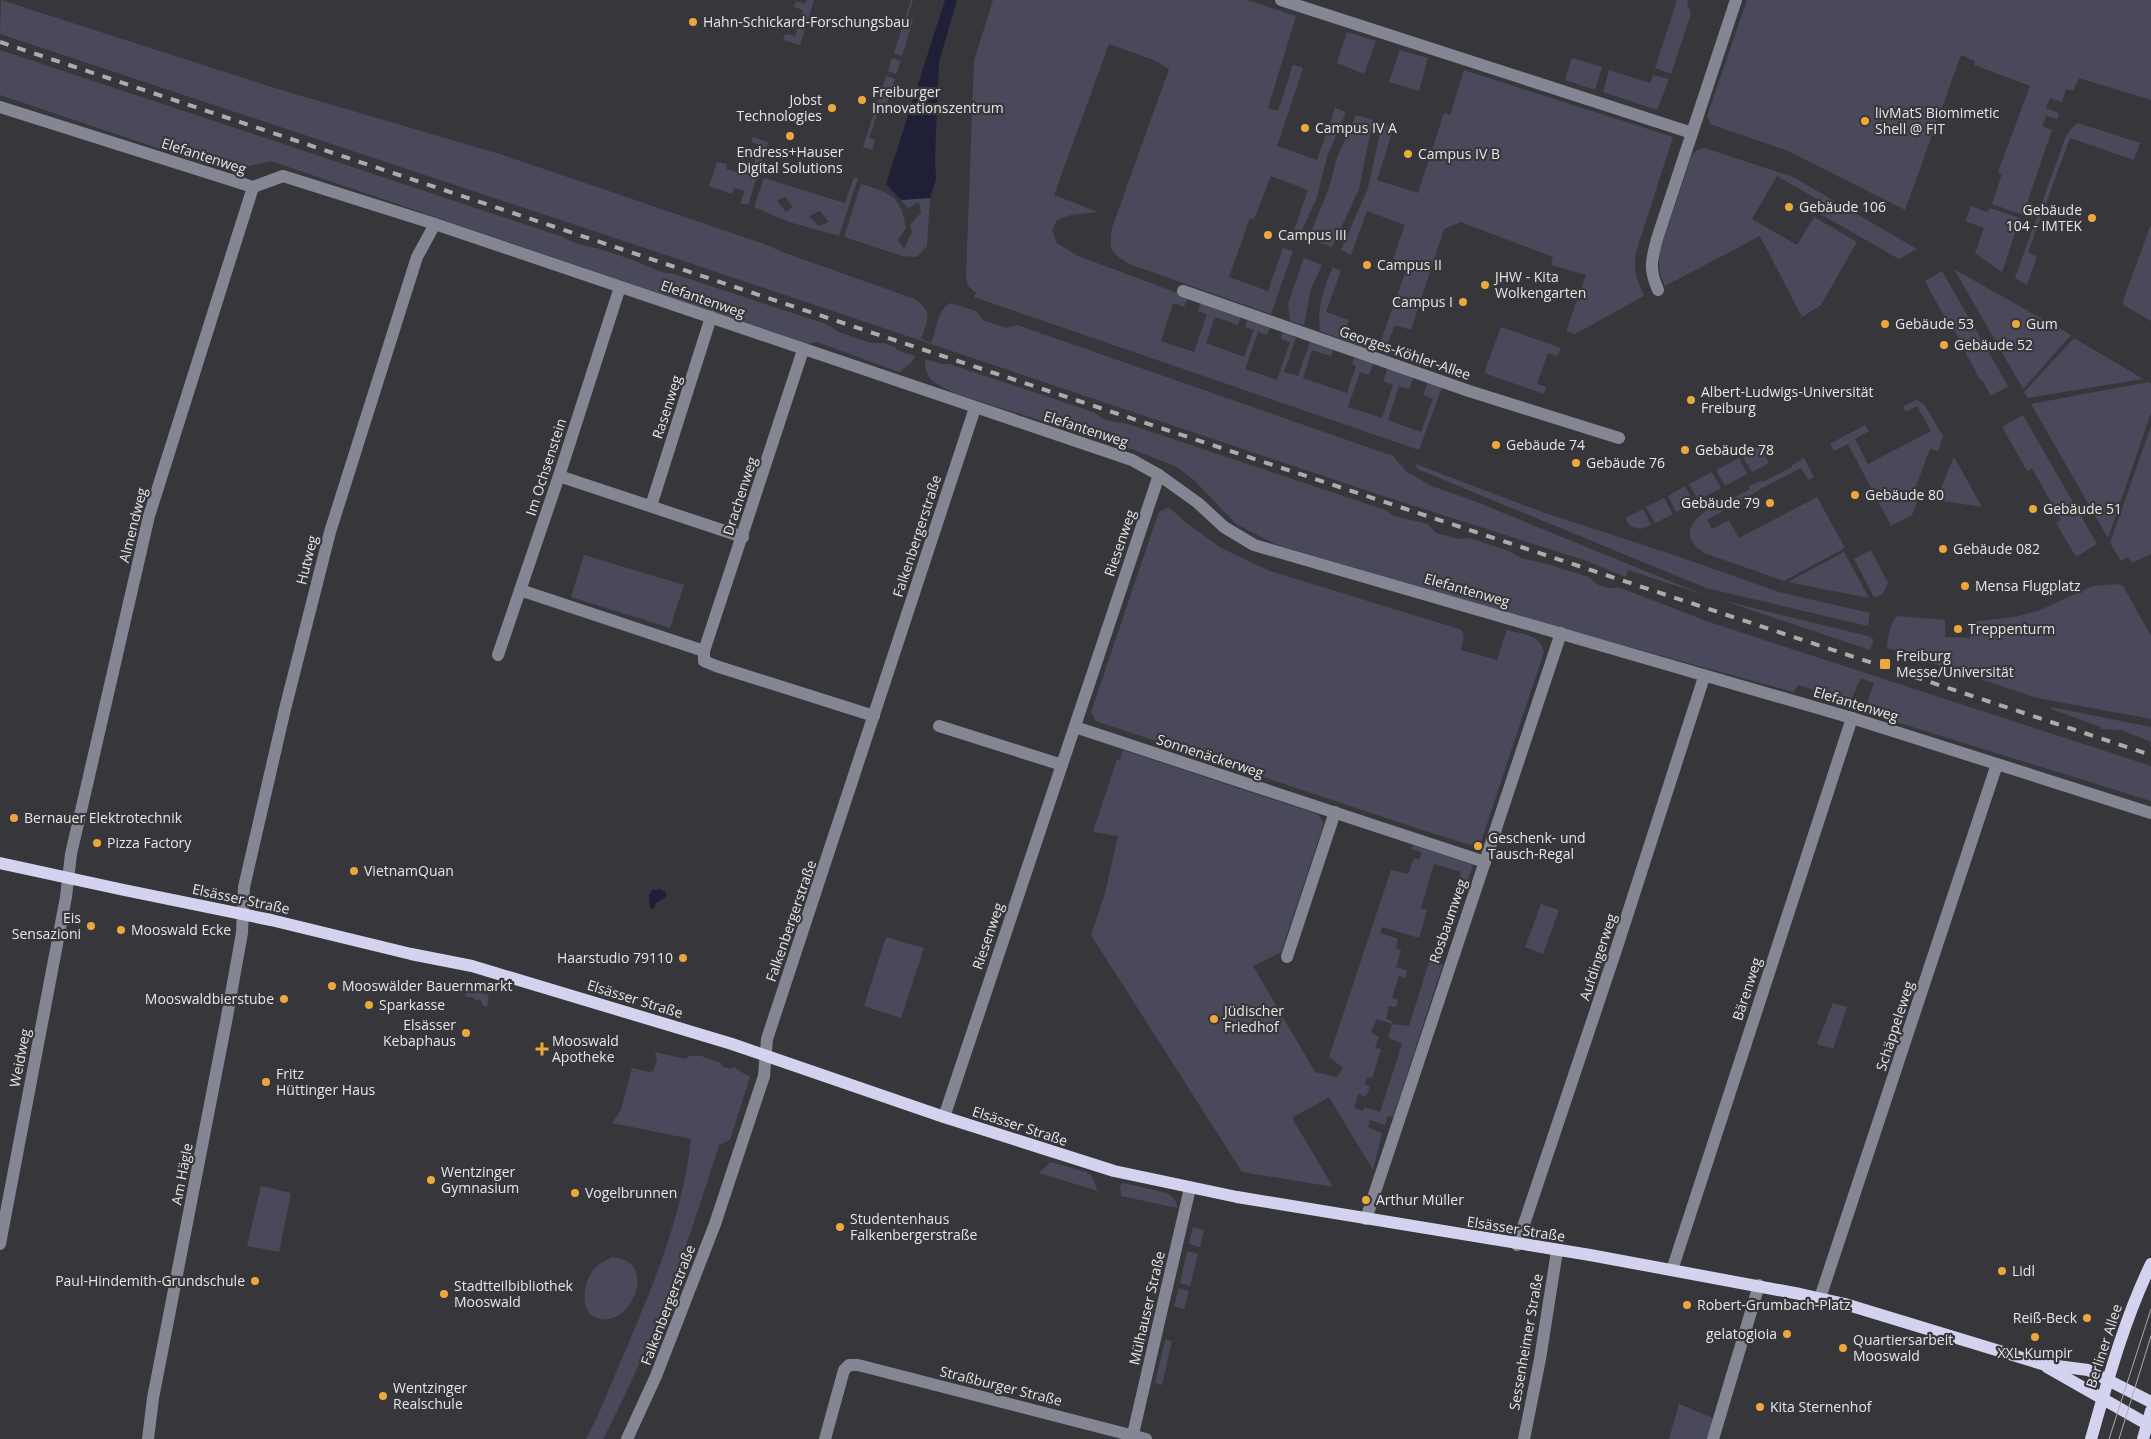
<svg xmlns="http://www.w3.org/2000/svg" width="2151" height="1439" viewBox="0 0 2151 1439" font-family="'Open Sans',sans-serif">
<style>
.green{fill:#49495b;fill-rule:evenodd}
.water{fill:#201f38}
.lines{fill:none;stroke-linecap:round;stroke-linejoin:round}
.minor{stroke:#858693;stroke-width:12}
.major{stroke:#d3d3ef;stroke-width:12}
.tram{stroke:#acacaf;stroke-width:1}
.rail{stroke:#acacaf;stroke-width:4;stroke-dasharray:9 9;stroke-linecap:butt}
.poi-dot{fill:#eda83b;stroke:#37373b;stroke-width:2}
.labels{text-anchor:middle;stroke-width:4.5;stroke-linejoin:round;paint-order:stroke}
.poi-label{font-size:14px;fill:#e5e5e7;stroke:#37373b;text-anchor:start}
.street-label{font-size:14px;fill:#e5e5e7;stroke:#37373b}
</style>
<rect width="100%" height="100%" fill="#37373b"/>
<g class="green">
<path d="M1 0 278 89 503 155 764 244 785 253 915 299C934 313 927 320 921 339L931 343C937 330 936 310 951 303L976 311 983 320 1006 328 1017 325 1393 456 1407 472 1429 485 1474 501 1704 595 1628 570 1626 577 1587 561 1374 493 654 251 0 34Z"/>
<path d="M807 0H814L800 45 783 40 785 34 795 36 803 10 794 7 796 1 805 4Z"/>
<path d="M911 0H913L907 18 913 20 902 56 894 53Z"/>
<path d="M993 0H1247L1296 16 1268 108 1278 111 1293 65 1303 68 1277 146 1317 160 1335 108 1346 112 1327 157 1316 200 1299 236 1293 233 1308 190 1271 176 1254 219 1250 218 1229 277 1268 291 1283 248 1293 251 1271 314 1129 264C1110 252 1109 250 1112 228L1169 69 1154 60 1109 44 1054 195 1098 212 1071 215 1057 220 1052 230 1057 243 1078 256 1188 297 1184 307 1173 303 1161 341 1194 352 1207 314 1198 311 1201 302 1241 316 1238 325 1215 317 1206 343 1244 357 1254 330 1245 327 1247 320 1270 328 1267 335 1258 332 1245 369 1277 380 1290 342 1281 339 1283 332 1296 338 1284 372 1298 376 1310 342 1333 350 1331 356 1312 350 1303 378 1347 393 1356 366 1352 364 1354 358 1373 364 1369 375 1360 372 1348 407 1382 418 1393 385 1383 381 1388 368 1414 377 1409 389 1399 386 1388 420 1421 432 1433 399 1423 395 1428 382 1442 387 1419 450 974 297 976 293 968 286 966 278 974 61Z"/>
<path d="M1677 0H1688L1687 3 1691 14 1671 74 1655 68Z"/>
<path d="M1747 0H2151V100L2079 78 2073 91 2066 89 2062 102 2050 98 2046 108 2059 113 2057 119 2046 116 2042 126 2052 130 2023 215 1992 204 2002 174 1998 172 2030 86 1974 65 1975 61 1961 55 1905 210 1788 151 1710 124 1707 116Z"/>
<path d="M1347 32 1376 41 1364 74 1337 63Z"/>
<path d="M0 50 563 237C578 246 584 245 600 249 610 252 620 256 630 259 645 264 657 273 674 274L826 324 839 332 870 343H884L895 347 897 350 915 356 912 362 899 372 817 342 807 344 271 161 240 168H224L202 163 0 95Z"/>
<path d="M1400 50 1428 58 1419 91 1389 82Z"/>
<path d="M892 58 901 61 896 74 888 71Z"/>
<path d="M1572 58 1602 67 1595 90 1565 80Z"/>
<path d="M1464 70 1673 137 1636 252C1633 269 1637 280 1644 296L1575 334 1566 331 1586 275 1551 265 1553 257 1461 222 1444 229 1411 330 1395 325 1385 350 1378 349 1408 265 1393 259 1405 225 1367 211 1351 255 1341 250 1368 188 1382 123 1394 127 1377 180 1418 193 1444 113 1450 115Z"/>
<path d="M1609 70 1650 83 1653 75 1669 79 1657 110 1603 92Z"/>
<path d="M886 76 895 79 884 113 878 112 869 138 875 140 872 150 863 147Z"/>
<path d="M1356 115 1373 120 1359 189 1332 247 1308 239 1329 188 1337 158Z"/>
<path d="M2078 123 2140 143 2134 160 2070 138 2028 252 2037 256 2027 285 2015 278 2066 136 2072 128Z"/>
<path d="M753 137 768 142 748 205 740 203 745 191 734 188 732 194 709 186 717 162 727 164 726 169 740 173 742 169 751 171 760 145 751 142Z"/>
<path d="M1705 148 1793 177 1917 249 1899 259 1817 212 1822 202 1777 176 1752 219 1797 245 1814 217 1857 242 1821 305 1802 317 1760 236 1665 286C1659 274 1658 264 1660 250L1692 155 1697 150Z"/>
<path d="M854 177 858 178 839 236 789 222 754 207 764 178 845 203ZM785 197 793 207 786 212 777 201ZM820 211 829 222 819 226 809 216Z"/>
<path d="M861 184C890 193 901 195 906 228L898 240 904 249 912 232 910 224 921 213 919 202 908 208 901 200 930 198 927 246 917 257 902 256 844 237Z"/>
<path d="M1971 206 1987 212 1990 208 2020 218 2002 272 1975 253 1984 228 1965 221Z"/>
<path d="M2151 224V321L2122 304Z"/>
<path d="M1304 258 1322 265 1311 289 1304 325 1290 321 1288 304Z"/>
<path d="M1333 267 1341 271 1326 312 1349 320 1343 334 1371 344 1369 349 1320 331C1317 307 1323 290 1333 267Z"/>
<path d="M1954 269 2071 335 2023 389Z"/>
<path d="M1942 271 2008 386 1991 396 1982 380H1980L1954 330 1952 331 1925 281Z"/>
<path d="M1501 327 1561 348 1557 356 1548 353 1537 384 1546 387 1544 394 1484 373Z"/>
<path d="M2074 338 2143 379 2028 398 2024 392Z"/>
<path d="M925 359 942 364H949L1093 412 1105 420 1128 424 1385 510 1394 516 1428 524 1436 533 1459 539 1469 538 1509 551 1521 558 1543 563 1589 577 1598 585 1609 588H1621L1709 622 2151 766V801L1864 712 1874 683 1861 678 1847 708H1845L1847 700 1798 685 1794 692 1553 626 1277 545 1236 524 1194 480 1177 467 1132 449 954 393C936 383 925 382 925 359Z"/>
<path d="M2149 382 2151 384V413L2108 538 2031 404Z"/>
<path d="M1917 400 1924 404 1943 436 1938 451 1930 449 1911 499 1917 502 1912 515 1891 526 1848 444 1834 451 1830 444 1865 425 1869 431 1855 439 1868 464 1931 431 1917 406 1906 412 1903 406Z"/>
<path d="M2023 415 2097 544 2076 557 2056 523 2061 520 2032 468 2027 471 2002 427Z"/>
<path d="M2151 426V554L2132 563 2128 557 2121 561 2110 543Z"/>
<path d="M1760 447 1769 463 1752 472 1742 456Z"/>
<path d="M1954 457 1982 507 1936 500Z"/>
<path d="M1739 458 1747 474 1725 486 1716 470Z"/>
<path d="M1804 458 1814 477 1808 480 1801 468 1764 487 1707 520 1712 529 1729 520 1739 538 1817 497 1845 548 1784 581 1704 553C1673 532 1699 513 1721 502L1722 504 1750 489 1749 486 1761 481 1763 482 1792 467V465Z"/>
<path d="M1416 464 1542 512 1677 556 1779 592 1870 613 1868 626 1706 588 1417 469Z"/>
<path d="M1712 472 1721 488 1698 500 1689 484Z"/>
<path d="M1685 486 1694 502 1676 512 1668 496Z"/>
<path d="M1664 498 1673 514 1655 523 1646 507Z"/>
<path d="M1167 508 1171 509 1185 522 1221 548 1270 571 1462 630 1464 637 1461 650 1497 660 1507 630C1522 634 1541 635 1544 652L1481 842 1470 845 1425 831 1096 721 1091 712 1154 526 1159 512Z"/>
<path d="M1643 509 1651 525 1640 529 1630 526 1625 518Z"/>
<path d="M1871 550 1888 583C1885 590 1883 597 1874 597L1854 559Z"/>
<path d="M1844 552 1869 598 1788 582Z"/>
<path d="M584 555 684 585 670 628 571 597Z"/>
<path d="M2117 584 2123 586 2151 636V719L2037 698 1887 648C1888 637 1889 626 1897 616L1945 620V637L1970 638 1971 622 2014 617 2038 611 2093 586Z"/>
<path d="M1724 601 1868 636 1874 640 1870 650Z"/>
<path d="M2051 707 2151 727V742L2121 730 2101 729V727L2051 709Z"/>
<path d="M1123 750 1317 814 1323 821V826L1281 952 1253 966 1315 1072 1337 1077 1343 1068 1329 1057 1391 870 1408 874 1414 858 1419 860 1422 852 1411 849 1413 845 1473 865 1446 945 1437 942 1461 872 1434 864 1421 908 1427 910 1419 938 1382 927 1380 933 1398 939 1396 948 1401 950 1396 967 1407 971 1405 978 1399 976 1392 998 1398 1000 1396 1007 1389 1006 1386 1019 1392 1021V1024L1409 1026 1430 959 1443 964 1393 1117 1388 1116 1385 1125 1370 1120 1368 1127 1382 1133 1373 1170 1329 1097 1292 1118 1333 1187 1242 1172 1091 935 1105 893 1118 836 1093 832 1117 759 1120 760ZM1377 1019 1392 1024 1388 1037 1402 1044 1380 1112 1364 1107 1363 1111 1354 1108 1358 1094 1366 1097 1370 1086 1365 1084 1367 1077 1372 1078 1381 1049 1375 1048 1379 1037 1371 1032Z"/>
<path d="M1541 904 1559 910 1543 954 1525 947Z"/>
<path d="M886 937 924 948 901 1018 864 1006Z"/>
<path d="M467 989 489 995 487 1007 484 1006 480 999 476 1001 473 997H465Z"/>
<path d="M1833 1003 1847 1007 1833 1049 1817 1044Z"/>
<path d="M655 1052 686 1059 689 1056H701L721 1063 722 1067 731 1069 733 1067 750 1077 730 1140 719 1145C688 1245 652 1346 603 1439H586C601 1412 611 1383 623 1356 653 1286 683 1215 691 1139L612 1123 621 1110 632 1068 649 1072 653 1071 657 1061Z"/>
<path d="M1051 1162 1086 1172 1091 1175 1098 1191 1039 1173Z"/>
<path d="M1123 1183 1167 1193 1175 1200 1178 1208 1121 1196 1120 1186Z"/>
<path d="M261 1186 291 1193 279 1252 247 1246Z"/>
<path d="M1193 1227 1204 1230 1200 1247 1189 1244Z"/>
<path d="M1187 1251 1198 1254 1190 1286 1180 1283Z"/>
<path d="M612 1257C660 1261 631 1326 600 1319 578 1314 583 1284 593 1270 598 1264 605 1261 612 1257Z"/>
<path d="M1179 1288 1189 1291 1184 1309 1174 1306Z"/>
<path d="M1165 1340 1172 1341 1162 1385 1155 1383Z"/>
<path d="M1679 1404 1713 1418 1707 1439H1669Z"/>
</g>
<g class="water">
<path d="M945 0H957L939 62 935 158 936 179 930 198 901 200 886 184Z"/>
<path d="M660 889 666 892V897L656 903 654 909 650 908 649 895 652 890Z"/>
</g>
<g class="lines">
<g class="minor">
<path d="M1281 0 1692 133"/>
<path d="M0 107 253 187 283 176 435 224 1132 460 1159 475 1198 503 1224 527 1254 545 1852 718 2151 813"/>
<path d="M1658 290C1649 269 1651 261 1657 239L1736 0"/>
<path d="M1183 291 1469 391 1619 438"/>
<path d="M559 476 743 537"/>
<path d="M651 506 711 317"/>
<path d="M520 590 704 651V661L716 666 874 716"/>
<path d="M704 651 803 350"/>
<path d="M498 655 559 476 620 287"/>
<path d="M939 726 1062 765"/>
<path d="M1075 727 1485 862"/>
<path d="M1287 957 1335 812"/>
<path d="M944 1117 1159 475"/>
<path d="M1366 1219 1561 633"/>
<path d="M0 1244 66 897 71 854 149 516 253 187"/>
<path d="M1517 1245 1616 950 1704 677"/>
<path d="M1672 1270 1852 718"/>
<path d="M1820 1298 1997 764"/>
<path d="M1133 1434 1190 1188"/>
<path d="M148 1439 153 1398 226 1022 242 933 244 887 285 709 330 532 417 257 435 224"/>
<path d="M627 1439 656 1376 715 1224 764 1076 767 1039 975 408"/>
<path d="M825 1439 844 1370 849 1365H858L1146 1439"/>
<path d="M1524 1439 1540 1359 1557 1251"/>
<path d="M1713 1439 1759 1285"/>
</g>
<g class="major">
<path d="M0 863 124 890 271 920 411 954 472 966 732 1044 944 1117 1114 1171 1237 1197 1590 1255 1800 1294 1845 1304 2042 1364 2088 1370 2151 1402"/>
<path d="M2047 1367 2147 1424"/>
<path d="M2091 1439C2108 1380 2124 1320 2151 1264"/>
<path d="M2143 1439 2151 1411"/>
</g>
<g class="tram">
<path d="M2109 1439 2151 1309"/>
<path d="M2119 1439 2151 1336"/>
</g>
<path class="rail" d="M0 42 870 332 2151 755"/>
</g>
<g class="poi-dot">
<circle cx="693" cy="22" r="5"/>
<circle cx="862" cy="100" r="5"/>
<circle cx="832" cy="108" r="5"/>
<circle cx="1865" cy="121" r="5"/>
<circle cx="1305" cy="128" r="5"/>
<circle cx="790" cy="136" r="5"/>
<circle cx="1408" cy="154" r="5"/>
<circle cx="1789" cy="207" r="5"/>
<circle cx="2092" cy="218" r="5"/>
<circle cx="1268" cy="235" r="5"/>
<circle cx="1367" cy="265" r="5"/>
<circle cx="1485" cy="285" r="5"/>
<circle cx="1463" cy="302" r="5"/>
<circle cx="1885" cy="324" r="5"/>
<circle cx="2016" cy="324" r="5"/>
<circle cx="1944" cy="345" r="5"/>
<circle cx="1691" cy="400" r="5"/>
<circle cx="1496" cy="445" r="5"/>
<circle cx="1685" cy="450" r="5"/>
<circle cx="1576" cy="463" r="5"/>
<circle cx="1855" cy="495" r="5"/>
<circle cx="1770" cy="503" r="5"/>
<circle cx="2033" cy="509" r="5"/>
<circle cx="1943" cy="549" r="5"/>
<circle cx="1965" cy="586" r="5"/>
<circle cx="1958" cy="629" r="5"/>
<rect x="1879" y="658" width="12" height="12" rx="2.5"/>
<circle cx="14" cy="818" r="5"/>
<circle cx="97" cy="843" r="5"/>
<circle cx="1478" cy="846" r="5"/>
<circle cx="354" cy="871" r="5"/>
<circle cx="91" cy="926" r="5"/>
<circle cx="121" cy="930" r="5"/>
<circle cx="683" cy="958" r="5"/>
<circle cx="332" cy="986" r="5"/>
<circle cx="284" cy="999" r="5"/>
<circle cx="369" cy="1005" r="5"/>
<circle cx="1214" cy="1019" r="5"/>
<circle cx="466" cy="1033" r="5"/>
<path d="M539.5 1041.5h5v5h5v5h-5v5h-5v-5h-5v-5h5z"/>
<circle cx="266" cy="1082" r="5"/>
<circle cx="431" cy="1180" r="5"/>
<circle cx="575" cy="1193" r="5"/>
<circle cx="1366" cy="1200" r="5"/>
<circle cx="840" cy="1227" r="5"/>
<circle cx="2002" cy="1271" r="5"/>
<circle cx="255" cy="1281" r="5"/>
<circle cx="444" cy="1294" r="5"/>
<circle cx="1687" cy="1305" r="5"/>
<circle cx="2087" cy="1318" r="5"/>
<circle cx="1787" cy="1334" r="5"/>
<circle cx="2035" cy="1337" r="5"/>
<circle cx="1843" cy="1348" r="5"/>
<circle cx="383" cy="1396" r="5"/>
<circle cx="1760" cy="1407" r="5"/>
</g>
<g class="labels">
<g class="poi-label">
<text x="703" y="27">Hahn-Schickard-Forschungsbau</text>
<text x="872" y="97">Freiburger<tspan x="872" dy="16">Innovationszentrum</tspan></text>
<text x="822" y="105" text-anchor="end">Jobst<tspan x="822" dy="16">Technologies</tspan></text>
<text x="1875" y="118">livMatS Biomimetic<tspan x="1875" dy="16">Shell @ FIT</tspan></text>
<text x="1315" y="133">Campus IV A</text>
<text x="790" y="157" text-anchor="middle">Endress+Hauser<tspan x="790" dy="16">Digital Solutions</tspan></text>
<text x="1418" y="159">Campus IV B</text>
<text x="1799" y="212">Gebäude 106</text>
<text x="2082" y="215" text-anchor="end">Gebäude<tspan x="2082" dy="16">104 - IMTEK</tspan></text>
<text x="1278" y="240">Campus III</text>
<text x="1377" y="270">Campus II</text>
<text x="1495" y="282">JHW - Kita<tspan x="1495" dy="16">Wolkengarten</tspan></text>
<text x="1453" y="307" text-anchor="end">Campus I</text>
<text x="1895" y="329">Gebäude 53</text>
<text x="2026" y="329">Gum</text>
<text x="1954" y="350">Gebäude 52</text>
<text x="1701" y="397">Albert-Ludwigs-Universität<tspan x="1701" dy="16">Freiburg</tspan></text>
<text x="1506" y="450">Gebäude 74</text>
<text x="1695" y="455">Gebäude 78</text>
<text x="1586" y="468">Gebäude 76</text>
<text x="1865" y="500">Gebäude 80</text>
<text x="1760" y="508" text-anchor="end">Gebäude 79</text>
<text x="2043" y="514">Gebäude 51</text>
<text x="1953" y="554">Gebäude 082</text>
<text x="1975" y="591">Mensa Flugplatz</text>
<text x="1968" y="634">Treppenturm</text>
<text x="1896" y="661">Freiburg<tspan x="1896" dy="16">Messe/Universität</tspan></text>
<text x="24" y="823">Bernauer Elektrotechnik</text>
<text x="1488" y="843">Geschenk- und<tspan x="1488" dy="16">Tausch-Regal</tspan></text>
<text x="107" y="848">Pizza Factory</text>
<text x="364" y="876">VietnamQuan</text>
<text x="81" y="923" text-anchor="end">Eis<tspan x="81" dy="16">Sensazioni</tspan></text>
<text x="131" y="935">Mooswald Ecke</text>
<text x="673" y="963" text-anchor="end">Haarstudio 79110</text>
<text x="342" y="991">Mooswälder Bauernmarkt</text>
<text x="274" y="1004" text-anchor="end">Mooswaldbierstube</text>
<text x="379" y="1010">Sparkasse</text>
<text x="1224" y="1016">Jüdischer<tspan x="1224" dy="16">Friedhof</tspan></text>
<text x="456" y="1030" text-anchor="end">Elsässer<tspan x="456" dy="16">Kebaphaus</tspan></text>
<text x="552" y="1046">Mooswald<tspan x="552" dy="16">Apotheke</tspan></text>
<text x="276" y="1079">Fritz<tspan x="276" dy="16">Hüttinger Haus</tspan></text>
<text x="441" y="1177">Wentzinger<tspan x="441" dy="16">Gymnasium</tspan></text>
<text x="585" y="1198">Vogelbrunnen</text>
<text x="1376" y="1205">Arthur Müller</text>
<text x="850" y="1224">Studentenhaus<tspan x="850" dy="16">Falkenbergerstraße</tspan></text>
<text x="2012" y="1276">Lidl</text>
<text x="245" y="1286" text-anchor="end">Paul-Hindemith-Grundschule</text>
<text x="454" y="1291">Stadtteilbibliothek<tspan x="454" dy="16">Mooswald</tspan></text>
<text x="1697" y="1310">Robert-Grumbach-Platz</text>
<text x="2077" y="1323" text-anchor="end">Reiß-Beck</text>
<text x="1777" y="1339" text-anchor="end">gelatogioia</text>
<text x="1853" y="1345">Quartiersarbeit<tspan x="1853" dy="16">Mooswald</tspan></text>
<text x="2035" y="1358" text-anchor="middle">XXL Kumpir</text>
<text x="393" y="1393">Wentzinger<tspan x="393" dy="16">Realschule</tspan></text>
<text x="1770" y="1412">Kita Sternenhof</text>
</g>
<g class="street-label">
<text transform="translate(204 156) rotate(18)" y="5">Elefantenweg</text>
<text transform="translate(703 299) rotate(19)" y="5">Elefantenweg</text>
<text transform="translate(1405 353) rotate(19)" y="5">Georges-Köhler-Allee</text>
<text transform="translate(667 407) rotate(-72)" y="5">Rasenweg</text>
<text transform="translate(1086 429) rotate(18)" y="5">Elefantenweg</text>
<text transform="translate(546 467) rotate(-72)" y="5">Im Ochsenstein</text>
<text transform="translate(740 496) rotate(-72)" y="5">Drachenweg</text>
<text transform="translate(133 525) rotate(-76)" y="5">Almendweg</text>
<text transform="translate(917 536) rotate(-72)" y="5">Falkenbergerstraße</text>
<text transform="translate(1120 543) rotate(-71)" y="5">Riesenweg</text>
<text transform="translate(307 560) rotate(-76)" y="5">Hutweg</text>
<text transform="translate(1467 590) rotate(16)" y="5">Elefantenweg</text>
<text transform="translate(1856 704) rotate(17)" y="5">Elefantenweg</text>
<text transform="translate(1210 756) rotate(18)" y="5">Sonnenäckerweg</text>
<text transform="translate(241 899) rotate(12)" y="5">Elsässer Straße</text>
<text transform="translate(791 921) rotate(-71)" y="5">Falkenbergerstraße</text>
<text transform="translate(1448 921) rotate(-71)" y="5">Rosbaumweg</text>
<text transform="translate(988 936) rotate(-71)" y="5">Riesenweg</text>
<text transform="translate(1598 957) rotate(-72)" y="5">Aufdingerweg</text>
<text transform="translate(1747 989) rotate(-72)" y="5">Bärenweg</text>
<text transform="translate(635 999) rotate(17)" y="5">Elsässer Straße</text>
<text transform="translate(1895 1026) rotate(-72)" y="5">Schäppeleweg</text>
<text transform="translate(20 1058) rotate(-79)" y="5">Weidweg</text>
<text transform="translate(1020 1126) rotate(18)" y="5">Elsässer Straße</text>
<text transform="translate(182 1174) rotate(-79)" y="5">Am Hägle</text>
<text transform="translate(1516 1229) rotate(9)" y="5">Elsässer Straße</text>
<text transform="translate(668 1305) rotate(-69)" y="5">Falkenbergerstraße</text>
<text transform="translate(1147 1308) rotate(-77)" y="5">Mülhauser Straße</text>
<text transform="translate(1526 1342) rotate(-80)" y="5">Sessenheimer Straße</text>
<text transform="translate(2104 1346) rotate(-72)" y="5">Berliner Allee</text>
<text transform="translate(1001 1386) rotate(14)" y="5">Straßburger Straße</text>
</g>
</g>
</svg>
